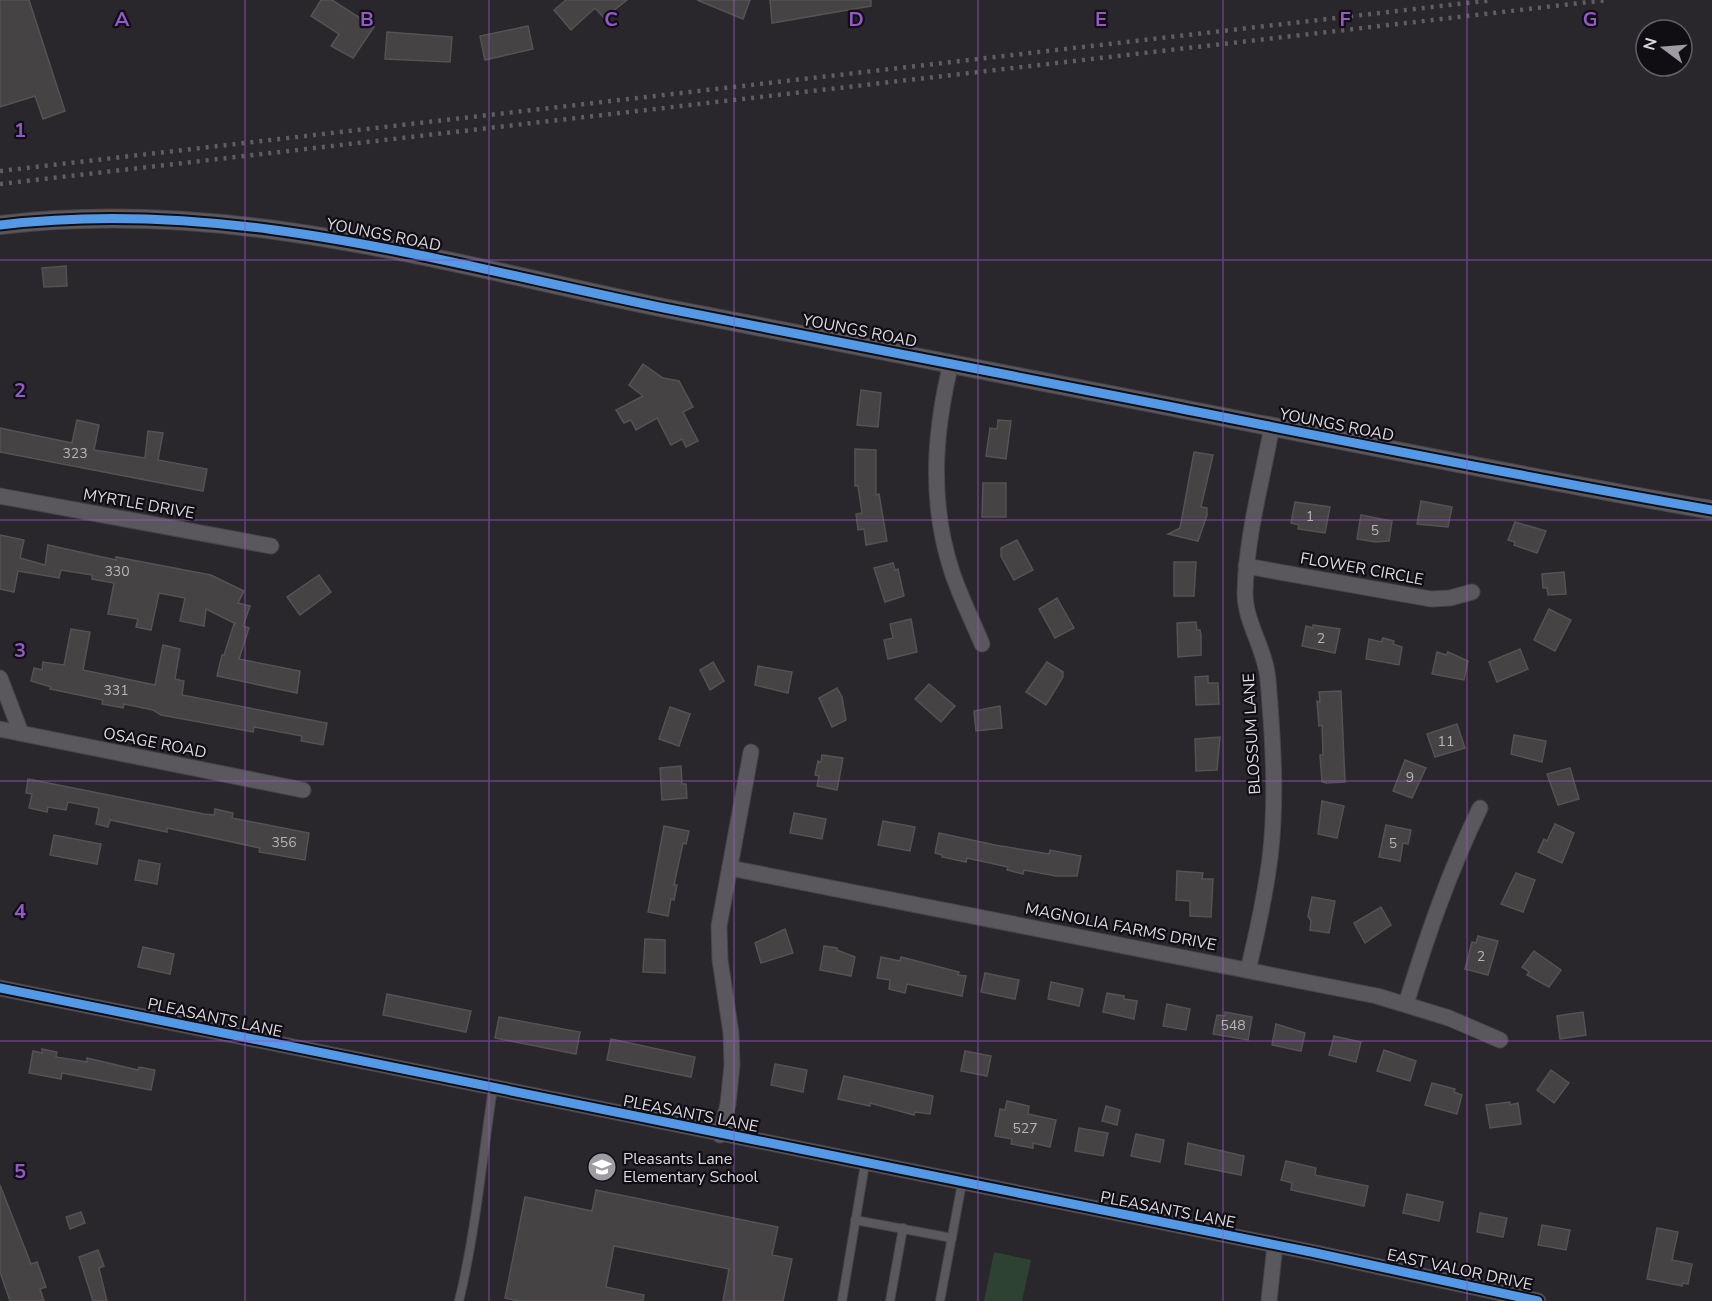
<svg xmlns="http://www.w3.org/2000/svg" width="1712" height="1301" viewBox="0 0 1712 1301" font-family="'Nunito Sans',sans-serif">
<style>
.green{fill:#2d4230}
.building{fill:#464344;stroke:#565252;stroke-width:1.5}
.lines{fill:none;stroke-linecap:round;stroke-linejoin:round}
.service-casing{stroke:#464449;stroke-width:10}
.minor-casing{stroke:#464449;stroke-width:17}
.tertiary-casing{stroke:#464449;stroke-width:20}
.service{stroke:#5a585d;stroke-width:8}
.minor{stroke:#5a585d;stroke-width:15}
.tertiary{stroke:#5a585d;stroke-width:18}
.rail{stroke:#605d63;stroke-width:4.5;stroke-dasharray:3 6;stroke-linecap:butt}
.cycleway-casing{stroke:#100e13;stroke-width:13}
.cycleway{stroke:#5399e6;stroke-width:9}
.grid{fill:none;stroke:#9458c8;stroke-width:1.5;stroke-opacity:0.55}
.labels{text-anchor:middle;stroke-width:4.5;stroke-linejoin:round;paint-order:stroke}
.number-label{font-size:14px;fill:#b7b4bb}
.street-label{font-size:16px;fill:#dddae3;stroke:#100e13}
.poi-label{font-size:16px;fill:#dddae3;stroke:#100e13;text-anchor:start}
.grid-label{font-size:20px;text-anchor:middle;font-weight:bold;fill:#9458c8;stroke:#100e13;stroke-width:4.5;stroke-linejoin:round;paint-order:stroke}
</style>
<rect width="100%" height="100%" fill="#29262c"/>
<path class="green" d="M994 1252 1031 1260 1022 1301H984Z"/>
<g class="building">
<path d="M0 0H29L65 111 43 119 35 96 0 107Z"/>
<path d="M321 0H332L374 27 353 58 331 46 339 34 311 16Z"/>
<path d="M566 0H627L604 18 595 8 571 30 554 10Z"/>
<path d="M697 0H750L743 19Z"/>
<path d="M770 0H871V6L772 23Z"/>
<path d="M528 26 533 49 485 60 480 36Z"/>
<path d="M387 32 452 37 450 62 385 59Z"/>
<path d="M66 266 67 286 44 287 42 268Z"/>
<path d="M643 364 663 378 679 381 693 407 683 412 698 441 686 447 682 439 671 445 657 418 636 430 631 420 624 423 616 410 643 396 629 385Z"/>
<path d="M861 390 881 393 878 427 857 425Z"/>
<path d="M77 420 99 425 94 450 145 458 148 431 163 433 158 460 207 469 203 491 0 452V428L72 443Z"/>
<path d="M998 420 1011 421 1006 459 986 456 990 428 997 429Z"/>
<path d="M855 449 876 450V495L879 494 887 541 866 545 864 529 858 530 856 514 862 513 858 486H855Z"/>
<path d="M1194 452 1213 455 1201 507 1207 508V515L1198 541 1168 534 1180 528Z"/>
<path d="M983 483H1006V517H982Z"/>
<path d="M1421 501 1452 507 1448 527 1417 524Z"/>
<path d="M1295 502 1330 507 1325 533 1298 529 1299 525 1291 523Z"/>
<path d="M1361 515 1392 521 1389 541 1375 542 1357 539Z"/>
<path d="M1515 522 1546 531 1537 553 1514 545 1515 542 1508 540Z"/>
<path d="M0 535 24 540 20 558 45 565 48 545 116 560V557L211 575 244 591 238 603 250 606 243 626 249 628 239 659 300 671 297 693 217 676 222 655H224L234 624H236L206 609 204 626 180 621 185 598 159 593 151 630 136 627 138 619 108 614 114 583 92 579V575L61 570 59 578 18 571 14 592 0 589Z"/>
<path d="M1017 540 1033 570 1014 580 1001 556V548Z"/>
<path d="M1174 562H1196L1194 596H1174Z"/>
<path d="M893 563 895 570 898 569 904 596 885 602 874 568Z"/>
<path d="M1564 572 1566 594 1548 595 1547 588H1543L1542 574Z"/>
<path d="M319 575 331 592 300 615 287 597Z"/>
<path d="M1057 598 1074 628 1055 638 1039 609Z"/>
<path d="M1549 609 1571 620 1555 651 1534 640Z"/>
<path d="M911 619 917 652 888 659 884 640 893 638 890 624Z"/>
<path d="M1196 622 1197 630H1200L1201 635V655L1178 657 1177 623Z"/>
<path d="M1313 625 1340 629 1335 653 1302 646 1306 626 1313 628Z"/>
<path d="M71 629 90 632 83 670 155 685 163 645 180 649 175 679 184 681 182 695 327 723 323 745 301 741 302 736 254 727 253 732 161 715 153 710 124 704 123 708 102 704 103 700 50 689 51 687 31 681 34 668 42 670 43 662 64 665Z"/>
<path d="M1383 638 1394 641 1393 644 1402 647 1399 665 1366 659 1369 639 1381 642Z"/>
<path d="M1520 649 1528 669 1497 682 1489 662Z"/>
<path d="M1437 652 1446 655 1448 652 1468 661 1464 680 1432 674Z"/>
<path d="M713 662 724 681 710 690 700 670Z"/>
<path d="M1047 662 1063 672V677L1046 705 1026 692Z"/>
<path d="M758 666 792 672 788 693 755 685Z"/>
<path d="M1208 676V683H1218L1219 704 1196 705 1195 677Z"/>
<path d="M929 684 955 706 941 722 915 699Z"/>
<path d="M837 688 842 697 846 720 832 727 819 698Z"/>
<path d="M1341 691 1345 782 1326 783 1322 782 1320 755H1323L1322 725 1319 726 1317 701 1320 702 1319 692Z"/>
<path d="M1000 706 1002 728 976 731 974 711Z"/>
<path d="M670 707 690 714 679 746 659 739Z"/>
<path d="M1457 724 1465 748 1435 757 1427 734Z"/>
<path d="M1514 735 1546 741 1542 762 1511 754Z"/>
<path d="M1220 737 1217 770 1196 771 1195 739Z"/>
<path d="M822 755 843 758 837 790 817 786 819 776 815 775 818 761 821 762Z"/>
<path d="M1405 760 1426 768 1412 798 1393 791Z"/>
<path d="M681 766 682 784H686L687 798 662 800 660 768Z"/>
<path d="M1570 768 1579 799 1558 805 1547 774Z"/>
<path d="M28 779 204 814 214 815 215 809 233 813 232 818 309 833 305 860 259 852 260 848 167 828V832L110 820 108 827 96 824 99 808 68 802 66 810 48 807 47 812 29 808 32 794 26 793Z"/>
<path d="M1322 801 1344 806 1337 838 1318 834Z"/>
<path d="M794 813 826 819 822 839 790 833Z"/>
<path d="M883 821 915 827 910 851 878 845Z"/>
<path d="M1555 824 1574 833 1562 863 1538 852 1544 839 1547 841Z"/>
<path d="M1386 825 1411 830 1408 844 1403 843 1400 861 1379 857Z"/>
<path d="M664 826 689 831 686 844 683 843 674 885H677L674 900 671 899 668 916 648 912Z"/>
<path d="M939 833 995 845 1049 854 1050 850 1081 856 1077 876H1056L1024 870 1023 874 1007 870 1008 867 967 858 966 862 942 857V855L935 853Z"/>
<path d="M54 835 101 844 97 864 50 855Z"/>
<path d="M139 860 160 864 157 884 135 880Z"/>
<path d="M1177 871 1203 873 1202 879H1213L1211 917 1190 916V901L1176 900Z"/>
<path d="M1516 873 1535 880 1523 912 1501 904Z"/>
<path d="M1312 897 1335 901 1329 933 1310 930 1311 921 1308 916Z"/>
<path d="M1381 907 1391 925 1365 943 1354 923Z"/>
<path d="M785 929 793 953 761 963 755 943Z"/>
<path d="M1478 936 1498 941 1488 975 1465 969 1472 942 1476 943Z"/>
<path d="M645 939 665 940V973L643 972Z"/>
<path d="M824 946 837 948V950L855 957 851 976 820 970Z"/>
<path d="M143 947 174 954 170 974 138 967Z"/>
<path d="M1534 951 1561 970 1549 987 1527 975 1529 972 1522 967Z"/>
<path d="M881 957 900 961 901 957 959 972 958 975 966 976 962 996 907 984 905 993 889 989 890 980 877 978Z"/>
<path d="M985 973 1019 980 1015 999 981 992Z"/>
<path d="M1051 982 1083 989 1079 1006 1048 999Z"/>
<path d="M1107 993 1124 996V999L1137 1001 1134 1019 1103 1012Z"/>
<path d="M387 994 471 1011 466 1032 383 1015Z"/>
<path d="M1167 1004 1190 1009 1186 1030 1163 1026Z"/>
<path d="M1225 1012 1252 1017 1248 1040 1213 1034 1217 1015 1225 1016Z"/>
<path d="M1583 1012 1586 1035 1560 1039 1557 1016Z"/>
<path d="M499 1017 580 1032 576 1054 495 1038Z"/>
<path d="M1276 1024 1305 1033 1301 1051 1272 1045Z"/>
<path d="M1334 1036 1361 1042 1356 1062 1329 1055Z"/>
<path d="M611 1039 695 1057 691 1077 607 1060Z"/>
<path d="M42 1049 57 1052 56 1057 87 1062V1058L138 1070 139 1067 155 1070 151 1090 62 1073 61 1079 29 1073 33 1051 42 1053Z"/>
<path d="M1384 1050 1416 1061 1410 1081 1377 1071Z"/>
<path d="M965 1051 991 1056 987 1076 961 1071Z"/>
<path d="M775 1064 807 1070 803 1092 771 1085Z"/>
<path d="M1551 1070 1569 1083 1554 1103 1537 1090Z"/>
<path d="M844 1076 933 1096 930 1114 915 1112 914 1115 870 1103V1106L838 1099Z"/>
<path d="M1432 1083 1455 1089 1454 1092 1462 1095 1457 1114 1425 1105Z"/>
<path d="M1007 1101 1029 1106 1028 1114 1056 1120 1050 1147 1033 1143V1148L1011 1144 1012 1139 995 1136 1000 1109 1005 1110Z"/>
<path d="M1510 1102V1105L1518 1103 1521 1124 1490 1128 1486 1105Z"/>
<path d="M1106 1106 1120 1110 1117 1125 1102 1121Z"/>
<path d="M1079 1128 1108 1133 1103 1156 1075 1151Z"/>
<path d="M1136 1134 1164 1140 1160 1162 1131 1156Z"/>
<path d="M1188 1143 1244 1156 1241 1175 1185 1164Z"/>
<path d="M1286 1161 1316 1168 1315 1175 1368 1186 1364 1206 1291 1190 1292 1183 1281 1180Z"/>
<path d="M0 1185 31 1264 37 1262 46 1287 40 1289 44 1301H10L0 1272Z"/>
<path d="M596 1190 778 1227 772 1255 792 1259 783 1301H723L729 1269 614 1246 606 1287 644 1295 643 1301H518L505 1298 525 1197 592 1211Z"/>
<path d="M1407 1194 1443 1202 1439 1221 1403 1213Z"/>
<path d="M81 1212 85 1223 70 1229 66 1217Z"/>
<path d="M1480 1213 1507 1218 1503 1237 1477 1232Z"/>
<path d="M1542 1225 1570 1230 1566 1250 1538 1245Z"/>
<path d="M1657 1228 1678 1232 1672 1260 1692 1264 1688 1284 1683 1283 1682 1286 1647 1279Z"/>
<path d="M98 1250 104 1266 99 1268 107 1301H93L79 1257Z"/>
</g>
<g class="lines">
<g class="service-casing">
<g id="service">
<path d="M855 1220 952 1238"/>
<path d="M459 1301C476 1231 482 1160 493 1088"/>
<path d="M842 1301 865 1164"/>
<path d="M890 1301 903 1228"/>
<path d="M940 1301 962 1183"/>
</g>
</g>
<g class="minor-casing">
<g id="minor">
<path d="M951 363C934 433 929 502 952 572 960 596 972 620 982 644"/>
<path d="M0 496 271 546"/>
<path d="M1246 566 1431 599 1450 598 1472 592"/>
<path d="M0 678 21 733"/>
<path d="M0 729 303 790"/>
<path d="M730 868 1377 996 1449 1018 1500 1040"/>
<path d="M1248 970C1257 933 1265 896 1270 858 1277 800 1273 739 1268 680 1266 650 1245 623 1245 593 1246 537 1262 481 1272 426"/>
<path d="M0 988 1311 1252 1538 1301"/>
<path d="M1406 1004C1427 936 1449 872 1480 808"/>
<path d="M720 1135 728 1104 732 1065 731 1033 720 960 719 926 751 752"/>
<path d="M1269 1301 1275 1245"/>
</g>
</g>
<g class="tertiary-casing">
<path id="tertiary" d="M0 225C228 197 443 263 664 308 830 341 996 372 1162 405 1345 441 1528 478 1712 510"/>
</g>
<use href="#service" class="service"/>
<use href="#minor" class="minor"/>
<use href="#tertiary" class="tertiary"/>
<g class="rail">
<path d="M0 171 1493 0"/>
<path d="M0 184 1607 0"/>
</g>
<g class="cycleway-casing">
<g id="cycleway">
<path d="M0 225C228 197 443 263 664 308 830 341 996 372 1162 405 1345 441 1528 478 1712 510"/>
<path d="M0 988 1311 1252 1538 1301"/>
</g>
</g>
<use href="#cycleway" class="cycleway"/>
</g>
<path class="grid" d="M245 0V1301M489 0V1301M734 0V1301M978 0V1301M1223 0V1301M1467 0V1301M0 260H1712M0 520H1712M0 781H1712M0 1041H1712"/>
<defs>
<g id="school-disc" transform="scale(1.5)"><circle r="9.5" fill="#9e9ba3" stroke="#100e13"/><path d="M0-5L7-2L0 1L-7-2ZM-4 1L0 2.5L4 1V4Q0 6-4 4Z" fill="#fff"/></g>
</defs>
<g fill-rule="evenodd">
<use href="#school-disc" x="602" y="1167"/>
</g>
<g class="labels">
<g class="number-label">
<text x="75" y="458">323</text>
<text x="1310" y="521">1</text>
<text x="1375" y="535">5</text>
<text x="117" y="576">330</text>
<text x="1321" y="643">2</text>
<text x="116" y="695">331</text>
<text x="1446" y="746">11</text>
<text x="1410" y="782">9</text>
<text x="284" y="847">356</text>
<text x="1393" y="848">5</text>
<text x="1481" y="961">2</text>
<text x="1233" y="1030">548</text>
<text x="1025" y="1133">527</text>
</g>
<g class="street-label">
<text transform="translate(384 234) rotate(11)" y="6">YOUNGS ROAD</text>
<text transform="translate(860 330) rotate(11)" y="6">YOUNGS ROAD</text>
<text transform="translate(1337 424) rotate(11)" y="6">YOUNGS ROAD</text>
<text transform="translate(139 503) rotate(10)" y="6">MYRTLE DRIVE</text>
<text transform="translate(1362 568) rotate(10)" y="6">FLOWER CIRCLE</text>
<text transform="translate(1251 734) rotate(-93)" y="6">BLOSSUM LANE</text>
<text transform="translate(155 742) rotate(11)" y="6">OSAGE ROAD</text>
<text transform="translate(1121 926) rotate(11)" y="6">MAGNOLIA FARMS DRIVE</text>
<text transform="translate(215 1017) rotate(12)" y="6">PLEASANTS LANE</text>
<text transform="translate(691 1113) rotate(11)" y="6">PLEASANTS LANE</text>
<text transform="translate(1168 1209) rotate(11)" y="6">PLEASANTS LANE</text>
<text transform="translate(1460 1269) rotate(12)" y="6">EAST VALOR DRIVE</text>
</g>
<g class="poi-label">
<text x="623" y="1164">Pleasants Lane<tspan x="623" dy="18">Elementary School</tspan></text>
</g>
</g>
<g class="grid-label">
<text x="122" y="26">A</text>
<text x="367" y="26">B</text>
<text x="611" y="26">C</text>
<text x="856" y="26">D</text>
<text x="1101" y="26">E</text>
<text x="1345" y="26">F</text>
<text x="1590" y="26">G</text>
<text x="20" y="137">1</text>
<text x="20" y="397">2</text>
<text x="20" y="657">3</text>
<text x="20" y="918">4</text>
<text x="20" y="1178">5</text>
</g>
<g transform="translate(1664 48) rotate(286)"><circle r="28" fill="#100e13" stroke="#626066" stroke-width="1.5"/>
<path d="M0-4.5L10 22L0 15L-10 22Z" fill="#9e9ba3"/>
<text y="-9" font-size="16" font-weight="bold" text-anchor="middle" fill="#dddae3">N</text>
</g>
</svg>
